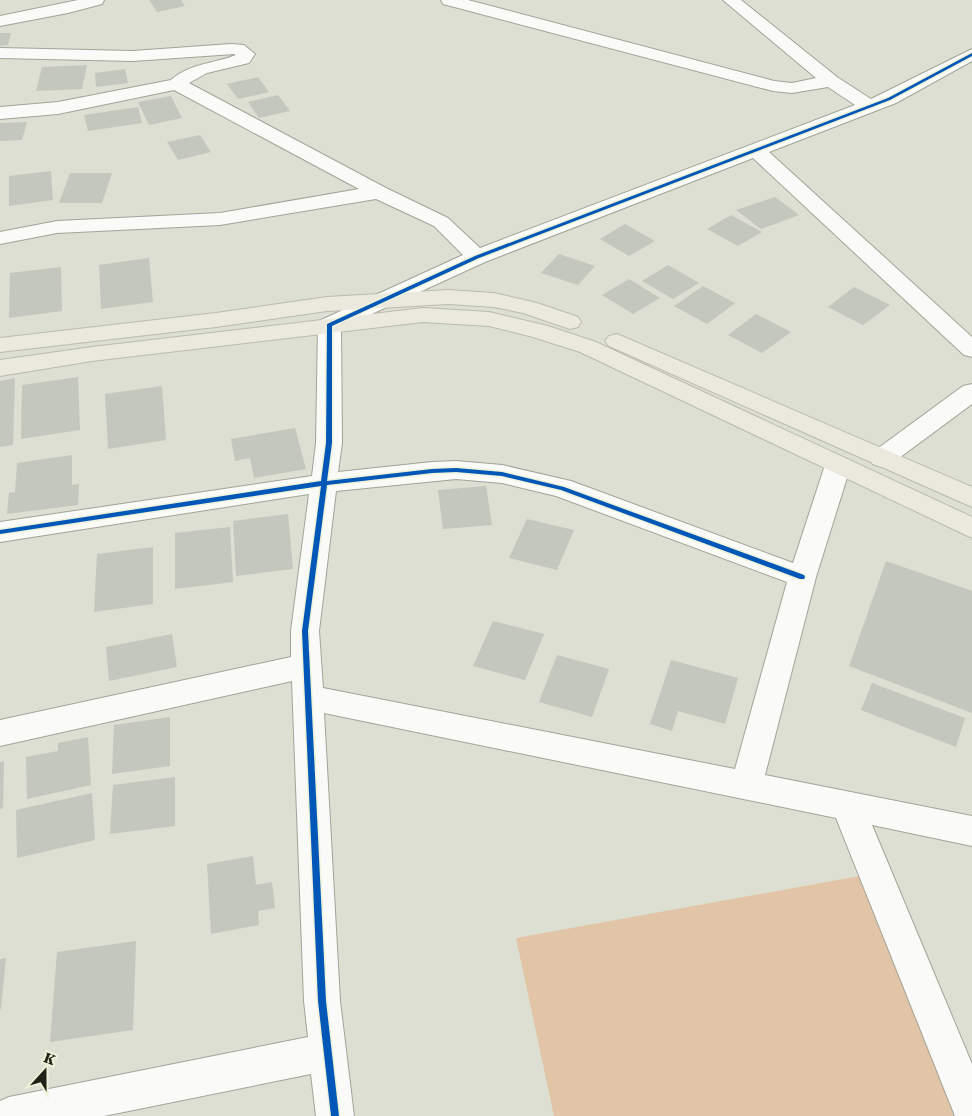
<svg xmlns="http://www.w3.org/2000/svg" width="972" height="1116" font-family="'Roboto Serif',serif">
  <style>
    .green { fill: #e2c5a6 }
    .building { fill: #c3c7bd }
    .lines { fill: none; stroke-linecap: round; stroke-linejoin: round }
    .minor-casing { stroke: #a1a498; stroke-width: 2 }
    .major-casing { stroke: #b9bbb3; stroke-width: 2 }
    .minor { fill: #fafaf8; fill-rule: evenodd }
    .major { fill: #ebe8de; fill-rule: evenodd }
    .cycleway-casing { stroke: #edf2d8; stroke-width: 3 }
    .cycleway { fill: #0057b8; fill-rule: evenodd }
  </style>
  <rect width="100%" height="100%" fill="#dcdfd1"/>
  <!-- green -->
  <polygon class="green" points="871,874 961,1116 554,1116 516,938"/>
  <!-- building -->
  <g class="building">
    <polygon points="149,0 181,0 185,6 157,12"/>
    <polygon points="0,33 11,33 8,45 0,46"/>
    <polygon points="87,65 82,89 36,91 42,67"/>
    <polygon points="125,69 128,83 96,87 95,73"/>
    <polygon points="258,77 269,92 238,99 227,84"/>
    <polygon points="278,95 290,111 259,118 248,102"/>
    <polygon points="171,96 182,118 149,125 138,102"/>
    <polygon points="138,107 142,123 88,131 84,115"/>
    <polygon points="27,122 22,140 0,141 0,123"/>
    <polygon points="200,135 211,152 178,160 167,142"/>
    <polygon points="51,171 53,200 9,206 9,176"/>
    <polygon points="70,173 112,173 102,203 59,203"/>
    <polygon points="775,197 799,215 761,229 736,210"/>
    <polygon points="731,215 762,232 738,246 707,229"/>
    <polygon points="625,224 655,241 629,256 600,239"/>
    <polygon points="559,254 595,266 578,285 541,273"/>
    <polygon points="149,258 153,302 101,309 99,265"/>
    <polygon points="668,265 699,283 673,299 642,281"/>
    <polygon points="61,267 62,311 9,318 10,273"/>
    <polygon points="629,279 660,298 633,314 602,295"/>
    <polygon points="703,286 735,303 707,324 674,306"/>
    <polygon points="854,287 890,305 863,325 828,307"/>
    <polygon points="756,314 791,332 762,353 728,335"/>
    <polygon points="78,377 80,430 21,439 22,385"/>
    <polygon points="15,378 13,445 0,447 0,381"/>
    <polygon points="162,386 166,440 108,449 105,394"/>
    <polygon points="295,428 306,469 254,478 250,458 235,461 231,439"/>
    <polygon points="72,455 72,485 79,484 78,505 7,514 9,493 15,492 17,463"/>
    <polygon points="486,486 492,525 443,529 438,490"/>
    <polygon points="288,514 293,569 236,576 233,521"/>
    <polygon points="527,519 574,530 557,570 509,558"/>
    <polygon points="230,527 233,582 175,589 175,533"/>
    <polygon points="153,547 153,604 94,612 97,554"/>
    <polygon points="886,561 972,591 972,713 849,666"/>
    <polygon points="493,621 544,634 525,680 473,666"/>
    <polygon points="172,634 177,667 109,681 106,647"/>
    <polygon points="557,655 609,669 592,717 539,702"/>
    <polygon points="671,660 738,678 725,724 678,711 672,731 650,724"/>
    <polygon points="872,683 965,718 956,747 861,710"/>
    <polygon points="170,717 170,766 112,774 114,725"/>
    <polygon points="88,737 91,785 27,799 26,757 58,751 58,743"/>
    <polygon points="4,761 3,808 0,809 0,762"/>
    <polygon points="175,777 175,826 110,834 113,785"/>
    <polygon points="92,793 95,840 17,858 16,810"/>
    <polygon points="253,856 256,885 272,882 275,908 258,911 259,925 211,934 207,864"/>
    <polygon points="136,941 133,1030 50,1042 57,952"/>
    <polygon points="6,958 1,1009 0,1009 0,959"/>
  </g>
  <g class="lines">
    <defs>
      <g id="minor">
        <polygon points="78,0 104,0 102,4 68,13 0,26 0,16"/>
        <path d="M441 0H468L774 81 792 83 816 78 723 0H741L837 77 871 99 972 49V61L896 103 769 152 972 337V357L964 355 753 158 485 262 341 328 342 443 338 472 432 462 456 461 502 465 571 481 793 563 825 465 829 459 838 456 847 459 851 465 816 577 765 775 972 816V846L872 825 972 1064V1116H955L836 818 324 713 340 1001 354 1116H316L311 1074 104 1116H0V1101L9 1097 308 1037 304 1001 292 681 0 746V720L291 657V631L309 494 0 542V522L312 476 316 443 318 325 321 320 463 255 434 226 376 199 220 225 57 233 0 244V232L57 221 220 213 359 189 174 90 58 114 0 119V107L58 102 171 80C190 63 213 64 236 55L234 54 133 61 0 58V48L133 51 231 44 244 45 255 54 249 63 207 73 189 83 386 188 448 218 480 248 855 105 828 87 792 93 773 91 443 4ZM456 479 502 483 556 496 787 582 735 769 323 688 319 631 336 491Z"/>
        <polygon points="972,384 972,404 891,464 882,467 873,464 869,458 873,452 963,386"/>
      </g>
      <g id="major">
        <polygon points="448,290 494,293 537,303 578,317 581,322 578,327 570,329 523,313 494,307 448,304 327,311 216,327 0,352 0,338 216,313 327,297"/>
        <polygon points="423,308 489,312 548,326 596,342 972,517 972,538 580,352 533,337 489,326 423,322 92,361 0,376 0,360 92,347"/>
        <polygon points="617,334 972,487 972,507 609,346 605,341 609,336"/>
      </g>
    </defs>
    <!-- minor casing -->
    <use href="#minor" class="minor-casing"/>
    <!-- major casing -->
    <use href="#major" class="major-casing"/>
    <!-- minor -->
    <use href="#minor" class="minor"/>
    <!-- major -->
    <use href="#major" class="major"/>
    <defs>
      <polygon id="cycleway" points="972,53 972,56 890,100 479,258 332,326 332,443 327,481 432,469 456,468 502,472 564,487 804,575 805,577 804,579 800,579 561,490 502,476 456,472 432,473 327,485 308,631 326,1001 339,1116 331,1116 318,1001 302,631 321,486 0,534 0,530 321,481 326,443 327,324 475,256 888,98"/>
    </defs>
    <!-- cycleway casing -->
    <use href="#cycleway" class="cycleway-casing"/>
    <!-- cycleway -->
    <use href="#cycleway" class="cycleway"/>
  </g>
  <!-- north arrow -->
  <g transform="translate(45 1071) rotate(21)" stroke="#edf2d8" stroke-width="4" paint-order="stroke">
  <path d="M0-4L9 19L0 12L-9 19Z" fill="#202218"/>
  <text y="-8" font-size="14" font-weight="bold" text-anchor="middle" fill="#202218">K</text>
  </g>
</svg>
